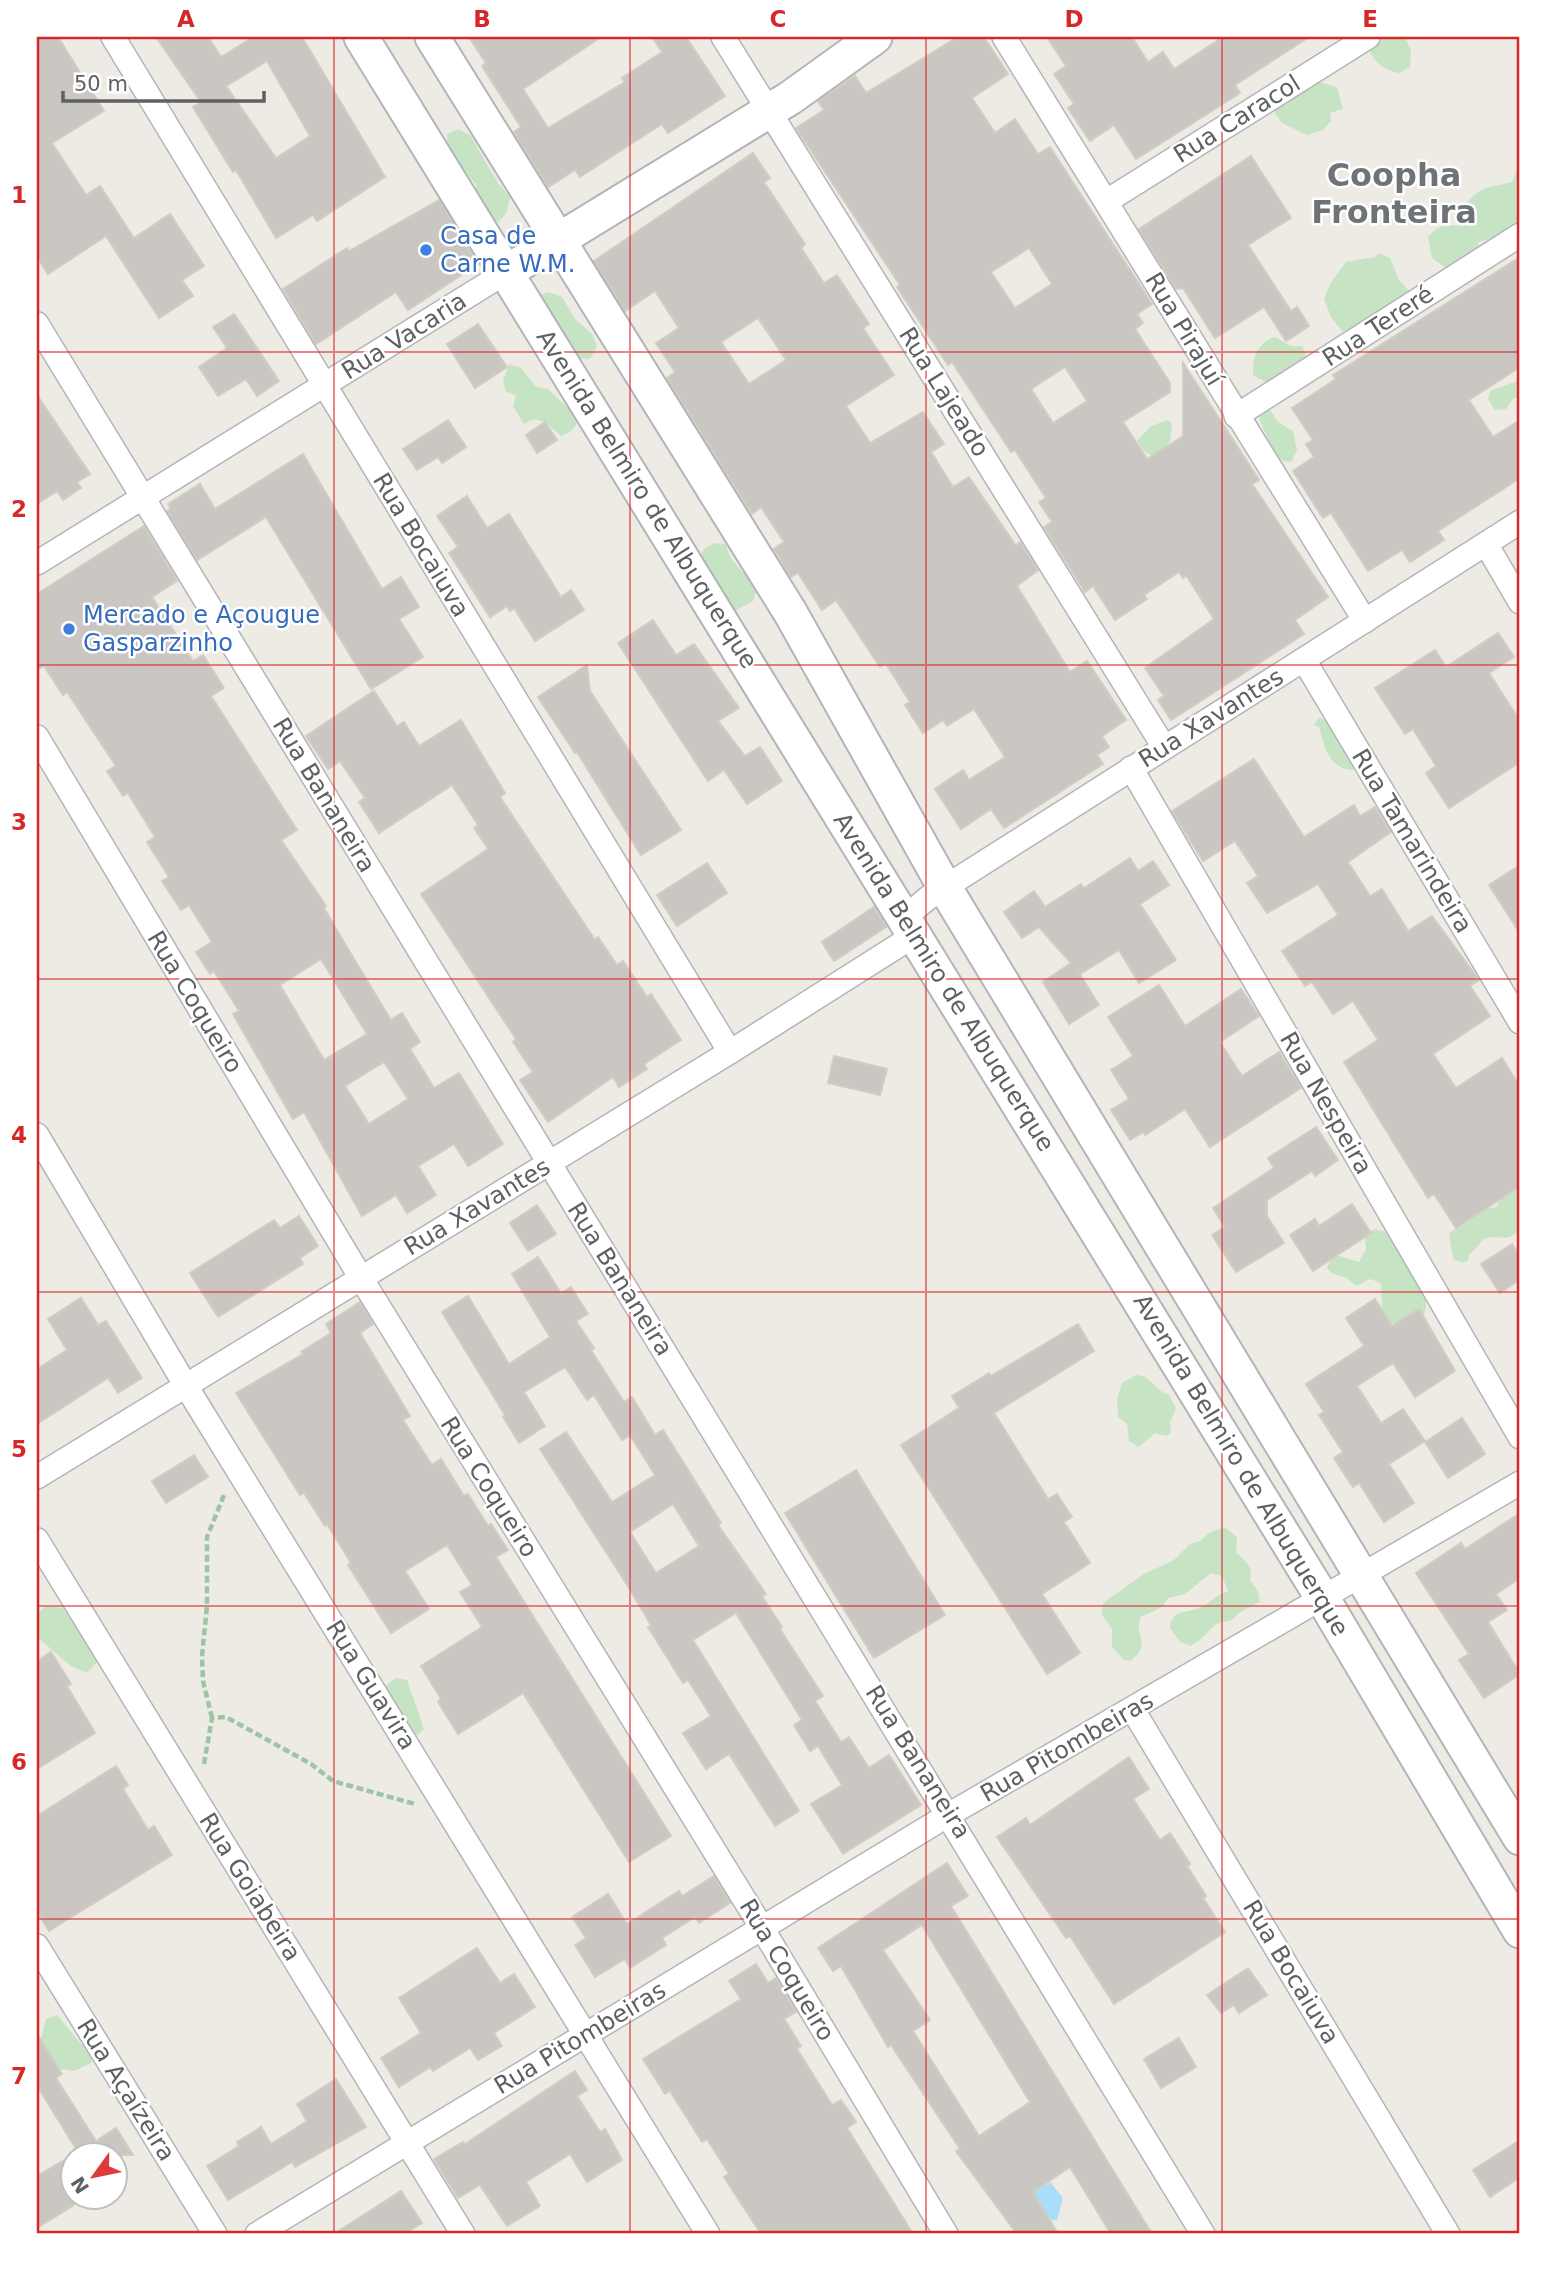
<svg xmlns="http://www.w3.org/2000/svg" width="1557" height="2271" font-family="'DejaVu Sans',sans-serif">
  <style>
    .green { fill: #c6e4c3 }
    .water { fill: #aaddf9 }
    .building { fill: #cac6c1; stroke: #d2ccc3; stroke-width: 2; fill-rule: evenodd }
    .lines { fill: none; stroke-linecap: round; stroke-linejoin: round }
    .minor-casing { stroke: #b2b5b9; stroke-width: 26 }
    .secondary-casing { stroke: #b1b5b9; stroke-width: 37 }
    .path { stroke: #9dc5a4; stroke-width: 4.5; stroke-dasharray: 7 3.5; stroke-linecap: butt }
    .minor { stroke: #fff; stroke-width: 23 }
    .secondary { stroke: #fff; stroke-width: 33 }
    .grid { fill: none; stroke: #d62828; stroke-width: 2; stroke-opacity: 0.55 }
    .shop-dot { fill: #3f7fe0; stroke: #fff; stroke-width: 2.5 }
    .labels { text-anchor: middle; stroke-width: 5; stroke-linejoin: round; paint-order: stroke }
    .street-label { font-size: 24px; fill: #5d6164; stroke: #fff }
    .shop-label { font-size: 24px; fill: #366cbe; stroke: #fff; text-anchor: start }
    .district-label { font-size: 32px; font-weight: bold; fill: #6e7376; stroke: #fff }
    .neatline { fill: none; stroke: #d62828; stroke-width: 2.5 }
    .grid-label { font-size: 23px; text-anchor: middle; font-weight: bold; fill: #d62828 }
  </style>
  <rect width="100%" height="100%" fill="#eeebe5"/>
  <!-- green -->
  <g class="green">
    <path d="M1369 37 1405 38 1411 49 1410 67 1399 73C1378 68 1371 59 1365 38Z"/>
    <polygon points="1318,82 1337,87 1343,109 1330,113 1331,121 1323,130 1307,135 1282,123 1270,106"/>
    <polygon points="458,129 470,135 498,183 510,197 507,212 499,222 491,219 475,196 476,185 448,148 447,134"/>
    <path d="M1520 162V231L1478 242 1481 254 1460 278 1432 258 1428 237C1437 226 1444 224 1458 226L1465 219 1464 207C1480 185 1489 188 1512 182Z"/>
    <polygon points="1379,253 1390,258 1399,280 1416,298 1413,316 1387,331 1342,331 1331,317 1324,299 1330,284 1346,262 1375,257"/>
    <polygon points="549,292 562,297 575,319 592,334 597,346 590,359 578,358 538,296"/>
    <path d="M1275 337 1291 346H1302C1314 366 1296 376 1283 392L1253 375C1252 358 1258 342 1275 337Z"/>
    <path d="M509 364 521 368 536 387 548 389 567 407 578 411C578 426 575 431 561 436L545 422 534 419 524 424 513 406 516 395 506 392 503 381Z"/>
    <polygon points="1520,380 1520,396 1513,399 1506,409 1495,410 1488,399 1490,391"/>
    <path d="M1270 410 1278 422 1293 431 1297 450 1291 462 1283 461C1276 455 1260 425 1259 416Z"/>
    <polygon points="1168,420 1172,424 1170,441 1158,460 1144,451 1137,441 1151,426"/>
    <path d="M714 543 726 544C730 566 748 572 757 590L753 601 733 612 699 559 704 549Z"/>
    <path d="M1319 718 1329 721 1356 765 1353 770C1328 769 1324 745 1319 727L1314 725Z"/>
    <path d="M1511 1189 1520 1191V1213L1517 1217 1520 1228C1509 1245 1499 1233 1484 1239L1469 1255 1468 1260 1463 1263 1453 1259 1449 1233 1470 1221 1475 1211 1497 1207 1500 1197Z"/>
    <path d="M1375 1229 1386 1232C1390 1243 1396 1244 1404 1252 1414 1264 1435 1304 1422 1316 1415 1322 1400 1325 1391 1323L1382 1312 1381 1283 1370 1279 1356 1286 1347 1278 1331 1273 1327 1268 1331 1258 1336 1255 1359 1262 1366 1249 1365 1234Z"/>
    <path d="M1136 1375C1152 1375 1154 1391 1168 1394L1176 1408 1170 1423 1171 1433 1166 1436 1155 1433 1139 1447 1129 1441 1127 1424 1118 1417 1117 1399 1122 1383Z"/>
    <path d="M1224 1527 1237 1537 1236 1553C1245 1560 1254 1568 1250 1580L1258 1591 1260 1602 1240 1612 1232 1620 1216 1624 1200 1640 1190 1646 1180 1642 1170 1628C1172 1608 1186 1614 1199 1608 1208 1605 1214 1596 1228 1591L1222 1576 1211 1573 1185 1594 1168 1598 1162 1607 1141 1617C1132 1635 1154 1644 1130 1661L1124 1660 1112 1647V1629L1102 1615 1103 1603 1144 1574 1174 1560 1190 1544 1200 1541 1209 1533Z"/>
    <polygon points="47,1606 63,1608 98,1661 87,1673 71,1666 37,1637 37,1613"/>
    <polygon points="396,1678 407,1680 424,1729 416,1736 410,1734 383,1698 385,1686"/>
    <polygon points="57,2015 81,2044 90,2047 93,2055 91,2063 74,2071 59,2069 40,2042 46,2019"/>
  </g>
  <!-- water -->
  <polygon class="water" points="1050,2182 1063,2198 1057,2220 1034,2221 1031,2194"/>
  <!-- building -->
  <g class="building">
    <polygon points="37,37 58,37 104,111 52,143 86,195 100,186 134,238 170,214 204,266 182,280 193,296 159,318 106,236 48,274 37,257"/>
    <path d="M156 37H208L221 57 253 37H302L385 177 317 221 313 215 276 238 236 170 233 172 193 107 201 102ZM267 61 310 136 276 158 226 86Z"/>
    <polygon points="469,37 601,37 523,89 548,128 625,82 622,78 662,52 652,37 686,37 725,96 668,133 662,124 580,177 575,170 548,187 514,132 521,127 482,66 486,63"/>
    <path d="M958 37H984L1008 74 972 98 995 133 1015 119 1038 154 1050 147 1152 304 1137 314 1143 323 1135 329 1170 383V392L1123 422 1147 459 1183 436V363L1259 480 1252 484 1328 597 1295 620 1304 634 1171 720 1158 700 1164 696 1145 668 1214 619 1186 575 1183 578 1179 572 1144 595 1147 599 1115 620 1093 586 1085 592 1044 527 1052 522 1039 502 1046 498 1015 450 1011 452 952 362 948 365 897 287 900 285 796 128 824 110 818 101 855 76 866 93ZM1029 248 1052 284 1015 308 991 272ZM1065 367 1087 401 1053 423 1031 389Z"/>
    <polygon points="1047,37 1132,37 1148,62 1163,52 1174,69 1223,37 1309,37 1235,85 1240,93 1136,159 1114,125 1090,141 1068,108 1074,104 1054,74 1066,66"/>
    <path d="M753 153 770 178 764 182 805 244 801 248 824 283 837 275 869 324 863 328 894 375 846 406 870 443 923 412 944 444 931 452 953 487 969 477 1016 546 1020 542 1038 570 1017 586 1070 672 1087 661 1126 720 1102 736 1109 747 1097 755 1103 764 1004 828 991 809 961 829 935 789 963 770 969 780 1005 757 974 709 947 726 943 720 923 733 905 705 910 702 886 664 880 667 836 600 822 610 798 573 791 577 774 549 784 542 761 507 752 514 667 378 675 372 656 343 679 328 655 291 625 311 594 261ZM758 318 786 360 749 384 721 342Z"/>
    <polygon points="1251,156 1291,218 1248,245 1291,311 1297,307 1309,326 1286,341 1264,307 1215,338 1183,288 1176,289 1139,229"/>
    <polygon points="439,200 478,264 408,310 396,292 316,344 283,289 347,248 349,251"/>
    <polygon points="1520,257 1520,367 1469,400 1493,437 1520,420 1520,478 1438,531 1444,540 1410,562 1402,550 1368,571 1331,513 1323,518 1293,471 1314,457 1306,444 1313,440 1292,408 1336,379 1333,375"/>
    <polygon points="234,314 279,381 257,396 246,379 218,396 199,367 227,348 213,327"/>
    <polygon points="478,324 507,367 475,388 447,344"/>
    <polygon points="37,395 90,474 77,482 81,488 63,500 57,491 37,504"/>
    <polygon points="448,420 466,447 442,463 438,457 417,470 403,449"/>
    <polygon points="545,422 557,440 537,453 526,435"/>
    <polygon points="303,454 382,589 401,577 419,607 399,619 423,657 371,689 266,517 197,560 167,511 171,508 168,504 200,484 215,509"/>
    <polygon points="467,496 487,528 509,514 561,597 571,590 584,610 535,641 514,608 510,611 507,606 490,617 449,553 458,547 437,516"/>
    <path d="M144 526 177 581 152 597 193 661 203 655 224 688 211 696 297 830 281 840 326 906 324 908 345 944 391 1020 402 1013 420 1042 410 1049 434 1088 459 1073 503 1144 468 1166 454 1144 418 1166 436 1195 407 1213 396 1195 362 1216 304 1112 293 1119 233 1014 239 1011 214 971 210 974 196 952 212 942 189 905 181 910 162 881 169 877 147 842 155 837 128 793 123 796 107 771 116 766 67 692 63 695 44 666 37 670V594ZM321 959 367 1034 324 1060 280 985ZM384 1062 408 1099 369 1124 345 1086Z"/>
    <polygon points="653,620 676,655 694,644 739,708 718,721 745,756 760,747 782,781 747,804 724,770 708,781 618,643"/>
    <polygon points="1498,633 1514,657 1489,673 1520,721 1520,762 1449,808 1426,773 1436,766 1413,729 1405,734 1375,688 1435,650 1446,667"/>
    <polygon points="587,665 590,691 681,830 641,855 577,752 575,753 538,697"/>
    <polygon points="374,691 397,726 404,722 419,746 461,720 505,793 500,797 595,940 598,937 617,965 623,961 647,997 651,994 681,1040 644,1064 647,1069 619,1087 613,1077 548,1122 520,1080 533,1072 513,1042 516,1039 421,894 488,849 474,828 478,825 452,785 379,833 359,802 365,798 340,761 328,769 306,736"/>
    <polygon points="1254,759 1304,837 1354,805 1360,816 1375,807 1391,832 1348,862 1370,896 1382,889 1408,931 1432,916 1479,980 1470,986 1490,1016 1433,1054 1456,1088 1502,1058 1520,1087 1520,1186 1456,1228 1434,1194 1428,1198 1344,1062 1378,1040 1353,1001 1333,1014 1312,982 1305,986 1282,951 1338,915 1318,884 1267,913 1247,883 1258,876 1235,841 1203,861 1172,811"/>
    <polygon points="1130,858 1138,871 1153,861 1169,885 1140,904 1176,960 1139,983 1119,950 1080,974 1077,970 1099,1005 1069,1024 1043,982 1071,963 1039,927 1022,938 1004,912 1034,891 1045,907 1081,884 1084,888"/>
    <polygon points="707,863 727,893 677,926 657,895"/>
    <polygon points="1520,865 1520,933 1489,885"/>
    <polygon points="874,907 886,927 834,961 822,942"/>
    <polygon points="1159,985 1185,1026 1241,989 1259,1016 1220,1042 1242,1076 1279,1052 1301,1088 1210,1147 1185,1109 1145,1135 1143,1132 1130,1140 1111,1110 1129,1099 1111,1070 1133,1056 1108,1017"/>
    <polygon points="834,1056 887,1069 880,1095 828,1083"/>
    <polygon points="1316,1127 1338,1160 1315,1176 1312,1171 1267,1200 1267,1216 1284,1243 1236,1272 1212,1235 1225,1227 1213,1208 1274,1168 1268,1158"/>
    <polygon points="1352,1204 1371,1233 1313,1271 1290,1235 1315,1219 1319,1226"/>
    <polygon points="537,1205 556,1234 528,1251 510,1223"/>
    <polygon points="299,1216 318,1246 300,1258 303,1264 218,1317 190,1273 274,1220 280,1228"/>
    <polygon points="1512,1244 1520,1256 1520,1279 1500,1293 1481,1264"/>
    <path d="M538 1257 561 1293 571 1287 588 1314 576 1321 594 1348 591 1350 624 1402 632 1397 655 1435 663 1430 721 1523 718 1525 766 1594 762 1596 782 1627 780 1629 823 1696 815 1701 841 1742 849 1737 869 1768 889 1755 921 1805 843 1854 811 1804 842 1785 818 1746 810 1751 794 1725 802 1720 736 1613 693 1640 799 1811 775 1826 729 1754 706 1769 683 1733 711 1716 688 1680 683 1683 648 1627 651 1625 629 1588 540 1449 566 1432 612 1502 655 1475 630 1435 622 1440 594 1395 587 1400 565 1367 524 1392 545 1426 519 1443 503 1417 505 1415 442 1312 468 1296 509 1364 550 1337 512 1274ZM673 1504 699 1546 656 1573 630 1532Z"/>
    <polygon points="81,1298 98,1325 106,1321 142,1378 118,1393 108,1378 37,1424 37,1369 67,1350 48,1319"/>
    <polygon points="1375,1299 1392,1326 1419,1309 1455,1371 1415,1397 1393,1363 1357,1386 1381,1423 1403,1409 1425,1441 1389,1464 1414,1503 1384,1522 1359,1483 1353,1487 1334,1458 1343,1452 1319,1415 1324,1412 1306,1384 1364,1346 1346,1318"/>
    <polygon points="360,1302 373,1324 360,1333 410,1416 403,1420 432,1465 441,1459 464,1496 468,1494 488,1526 491,1524 508,1550 496,1557 671,1836 629,1862 523,1693 458,1734 438,1702 441,1699 421,1666 482,1627 460,1592 472,1585 447,1545 405,1571 429,1609 391,1633 348,1565 351,1563 327,1524 325,1526 304,1493 300,1495 236,1393 303,1354 301,1352 331,1333 326,1324"/>
    <polygon points="1078,1324 1094,1351 994,1413 1048,1499 1057,1494 1072,1517 1064,1522 1090,1563 1042,1594 1080,1653 1047,1674 901,1445 959,1408 952,1396 989,1373 991,1376"/>
    <polygon points="1462,1418 1485,1454 1448,1478 1425,1442"/>
    <polygon points="194,1455 208,1477 166,1503 152,1481"/>
    <polygon points="856,1470 945,1615 874,1658 785,1513"/>
    <polygon points="1520,1513 1520,1578 1496,1594 1507,1610 1488,1622 1520,1674 1484,1698 1459,1660 1469,1654 1416,1573 1461,1543 1465,1549"/>
    <polygon points="51,1652 71,1684 67,1686 95,1733 37,1769 37,1661"/>
    <polygon points="1129,1757 1149,1789 1133,1799 1160,1840 1170,1833 1190,1864 1187,1866 1206,1896 1203,1898 1225,1932 1114,2004 1070,1936 1066,1938 997,1837 1026,1818 1030,1825"/>
    <polygon points="116,1766 128,1785 123,1789 148,1830 154,1826 172,1855 49,1931 37,1912 37,1816"/>
    <path d="M947 1863 968 1896 951 1906 1152 2234H1111L1070 2167 1033 2192 1058 2234H1017L956 2151 960 2149 891 2045 888 2047 841 1966 833 1971 818 1948ZM922 1925 1030 2102 979 2136 913 2031 930 2020 883 1950Z"/>
    <polygon points="714,1876 730,1903 699,1923 695,1917 662,1938 666,1945 630,1968 625,1959 595,1977 575,1945 586,1938 572,1917 608,1894 627,1924 679,1891 682,1896"/>
    <polygon points="477,1948 500,1983 514,1974 535,2007 494,2033 502,2046 478,2060 470,2048 433,2071 430,2067 399,2087 381,2058 421,2033 399,1998"/>
    <polygon points="756,1964 768,1983 776,1978 796,2012 784,2019 801,2046 797,2049 832,2105 841,2100 856,2122 847,2128 913,2234 761,2234 724,2177 729,2174 707,2139 702,2142 670,2091 665,2094 643,2059 741,1999 729,1981"/>
    <polygon points="1248,1968 1267,1995 1239,2013 1234,2005 1221,2013 1207,1995"/>
    <polygon points="37,2034 62,2074 56,2078 96,2141 116,2128 133,2155 74,2155 74,2205 37,2228 37,2176 78,2152 39,2089 37,2090"/>
    <polygon points="1179,2038 1196,2067 1161,2088 1144,2059"/>
    <polygon points="575,2071 587,2090 577,2096 600,2132 605,2129 622,2160 587,2182 570,2154 526,2182 540,2206 507,2226 480,2185 458,2198 434,2159 463,2142 465,2144"/>
    <polygon points="336,2079 366,2127 295,2167 292,2162 228,2200 207,2166 239,2146 237,2142 261,2127 271,2144 307,2121 297,2104"/>
    <polygon points="1520,2140 1520,2177 1490,2197 1473,2170"/>
    <polygon points="401,2191 422,2223 404,2234 334,2234"/>
  </g>
  <g class="lines">
    <defs>
      <g id="minor">
        <polyline points="113,37 730,1052"/>
        <polyline points="723,37 1164,747"/>
        <polyline points="1004,37 1365,621"/>
        <polyline points="1107,201 1368,37"/>
        <path d="M37 324C425 961 818 1595 1203 2234"/>
        <polyline points="1236,416 1520,235"/>
        <polyline points="1486,544 1520,602"/>
        <polyline points="37,563 508,271"/>
        <polyline points="1304,660 1520,1022"/>
        <polyline points="37,737 361,1278 762,1928 946,2234"/>
        <polyline points="1131,768 1520,1437"/>
        <polyline points="904,918 928,898 1520,522"/>
        <polyline points="37,1135 186,1386 708,2234"/>
        <polyline points="37,1477 730,1052 915,935"/>
        <polyline points="37,1540 463,2234"/>
        <polyline points="1133,1710 1448,2234"/>
        <polyline points="37,1946 215,2234"/>
        <polyline points="257,2234 950,1814 1520,1483"/>
      </g>
      <g id="secondary">
        <polyline points="361,37 1323,1599 1520,1931"/>
        <polyline points="432,37 790,612 945,888 1520,1838"/>
        <polyline points="508,271 790,98 875,37"/>
      </g>
    </defs>
    <!-- minor casing -->
    <use href="#minor" class="minor-casing"/>
    <!-- secondary casing -->
    <use href="#secondary" class="secondary-casing"/>
    <!-- path -->
    <g class="path">
      <polyline points="212,1718 203,1681 202,1656 207,1606 207,1537 224,1495"/>
      <polyline points="204,1764 212,1718 226,1717 311,1764 333,1781 415,1804"/>
    </g>
    <!-- minor -->
    <use href="#minor" class="minor"/>
    <!-- secondary -->
    <use href="#secondary" class="secondary"/>
  </g>
  <!-- grid -->
  <path class="grid" d="M334 37V2234M630 37V2234M926 37V2234M1222 37V2234M37 352H1520M37 665H1520M37 979H1520M37 1292H1520M37 1606H1520M37 1919H1520"/>
  <!-- markers -->
  <g class="shop-dot">
    <circle cx="426" cy="250" r="7"/>
    <circle cx="69" cy="629" r="7"/>
  </g>
  <g class="labels">
    <!-- street labels -->
    <g class="street-label">
      <text transform="translate(1237 119) rotate(-32)" y="8">Rua Caracol</text>
      <text transform="translate(1378 326) rotate(-33)" y="8">Rua Tereré</text>
      <text transform="translate(1184 329) rotate(59)" y="8">Rua Pirajuí</text>
      <text transform="translate(404 336) rotate(-32)" y="8">Rua Vacaria</text>
      <text transform="translate(944 392) rotate(58)" y="8">Rua Lajeado</text>
      <text transform="translate(647 499) rotate(58)" y="8">Avenida Belmiro de Albuquerque</text>
      <text transform="translate(421 545) rotate(59)" y="8">Rua Bocaiuva</text>
      <text transform="translate(1211 718) rotate(-32)" y="8">Rua Xavantes</text>
      <text transform="translate(324 795) rotate(59)" y="8">Rua Bananeira</text>
      <text transform="translate(1412 841) rotate(59)" y="8">Rua Tamarindeira</text>
      <text transform="translate(944 982) rotate(58)" y="8">Avenida Belmiro de Albuquerque</text>
      <text transform="translate(195 1002) rotate(59)" y="8">Rua Coqueiro</text>
      <text transform="translate(1326 1103) rotate(60)" y="8">Rua Nespeira</text>
      <text transform="translate(477 1207) rotate(-31)" y="8">Rua Xavantes</text>
      <text transform="translate(620 1279) rotate(58)" y="8">Rua Bananeira</text>
      <text transform="translate(1241 1465) rotate(59)" y="8">Avenida Belmiro de Albuquerque</text>
      <text transform="translate(489 1487) rotate(58)" y="8">Rua Coqueiro</text>
      <text transform="translate(371 1685) rotate(58)" y="8">Rua Guavira</text>
      <text transform="translate(1067 1747) rotate(-30)" y="8">Rua Pitombeiras</text>
      <text transform="translate(918 1762) rotate(58)" y="8">Rua Bananeira</text>
      <text transform="translate(250 1887) rotate(58)" y="8">Rua Goiabeira</text>
      <text transform="translate(787 1970) rotate(59)" y="8">Rua Coqueiro</text>
      <text transform="translate(1291 1972) rotate(59)" y="8">Rua Bocaiuva</text>
      <text transform="translate(580 2038) rotate(-31)" y="8">Rua Pitombeiras</text>
      <text transform="translate(126 2090) rotate(58)" y="8">Rua Açaízeira</text>
    </g>
    <!-- shop labels -->
    <g class="shop-label">
      <text x="440" y="244">Casa de<tspan x="440" dy="28">Carne W.M.</tspan></text>
      <text x="83" y="623">Mercado e Açougue<tspan x="83" dy="28">Gasparzinho</tspan></text>
    </g>
    <!-- district labels -->
    <g class="district-label">
      <text x="1394" y="186">Coopha<tspan x="1394" dy="37">Fronteira</tspan></text>
    </g>
  </g>
  <!-- border -->
  <rect width="1557" height="2271" fill="none" stroke="#ffffff" stroke-width="77"/>
  <!-- north arrow -->
  <g transform="translate(94 2176) rotate(237)"><circle r="33" fill="#ffffff" stroke="#bec0c1" stroke-width="2"/>
  <path d="M0-5L12 26L0 18L-12 26Z" fill="#de3b3c"/>
  <text y="-10" font-size="19" font-weight="bold" text-anchor="middle" fill="#5d6164">N</text>
  </g>
  <!-- scale -->
  <path d="M63 91v10h201v-10" fill="none" stroke="#5d6164" stroke-width="3.5"/>
  <text x="74" y="91" font-size="21" fill="#5d6164" stroke="#ffffff" stroke-width="5" paint-order="stroke">50 m</text>
  <rect x="38" y="38" width="1480" height="2194" class="neatline"/>
  <g class="grid-label">
    <text x="186" y="27">A</text>
    <text x="482" y="27">B</text>
    <text x="778" y="27">C</text>
    <text x="1074" y="27">D</text>
    <text x="1370" y="27">E</text>
    <text x="19" y="203">1</text>
    <text x="19" y="517">2</text>
    <text x="19" y="830">3</text>
    <text x="19" y="1143">4</text>
    <text x="19" y="1457">5</text>
    <text x="19" y="1770">6</text>
    <text x="19" y="2084">7</text>
  </g>
</svg>
